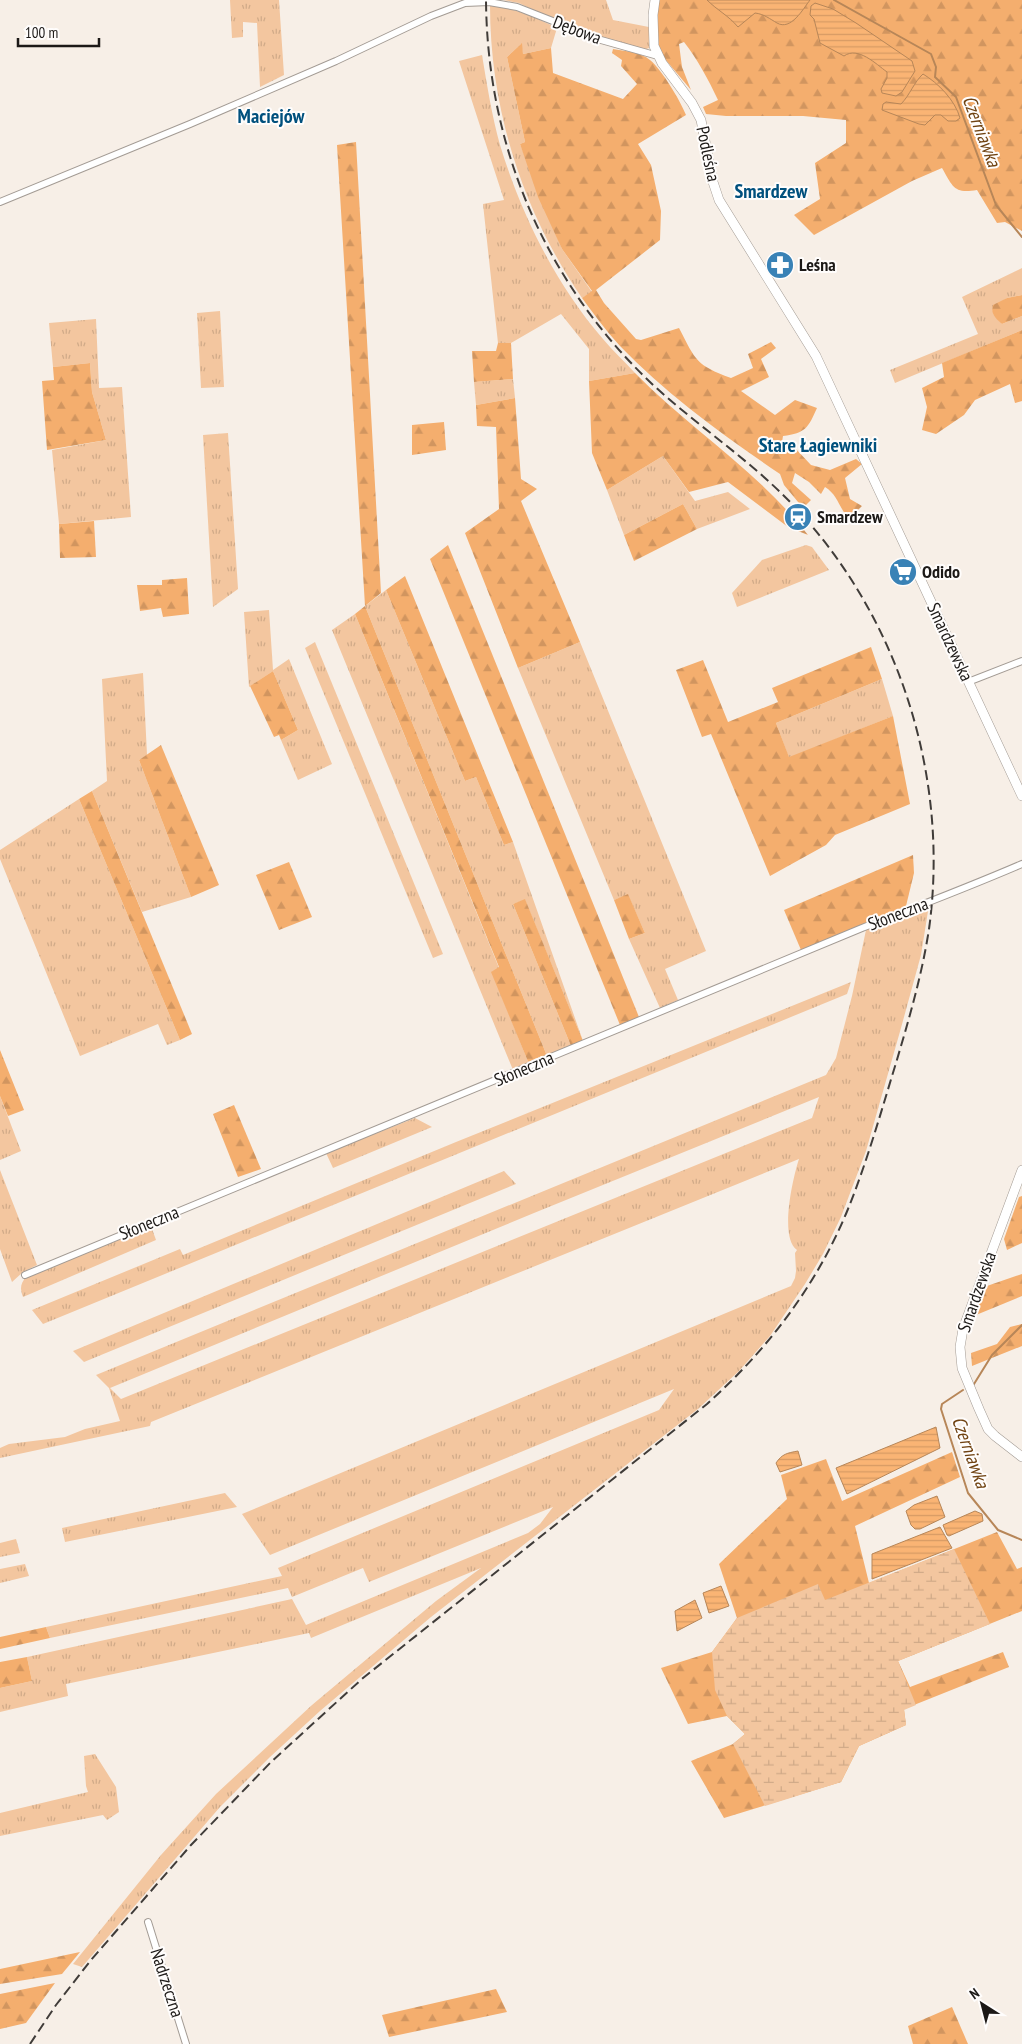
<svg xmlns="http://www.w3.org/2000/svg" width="1022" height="2044" font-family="'PT Sans Narrow',sans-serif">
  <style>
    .grass { fill: url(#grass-tufts); fill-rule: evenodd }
    .forest { fill: url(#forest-firs) }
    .wetland { fill: url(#wetland-marsh) }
    .water { fill: url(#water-rules); stroke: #b78658 }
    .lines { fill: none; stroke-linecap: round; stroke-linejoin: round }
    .stream { stroke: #b78658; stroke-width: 2 }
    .street-casing { stroke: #a39b94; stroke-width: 8 }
    .secondary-casing { stroke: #a39b94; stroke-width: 10 }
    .street { stroke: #fff; stroke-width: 6 }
    .secondary { stroke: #fff; stroke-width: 9 }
    .rail { stroke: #403c39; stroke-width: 2; stroke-dasharray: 10 5; stroke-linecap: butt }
    .labels { text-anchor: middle; stroke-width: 4; stroke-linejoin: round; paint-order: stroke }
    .street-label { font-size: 18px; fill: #1c1917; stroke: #fffdfc }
    .poi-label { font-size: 18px; font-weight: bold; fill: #1c1917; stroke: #fffdfc; text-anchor: start }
    .water-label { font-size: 19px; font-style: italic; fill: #704312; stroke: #fffdfc }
    .quarter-label { font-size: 20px; font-weight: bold; fill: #00507d; stroke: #fffdfc }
  </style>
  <defs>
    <pattern id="grass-tufts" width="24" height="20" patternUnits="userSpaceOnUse" patternTransform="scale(1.25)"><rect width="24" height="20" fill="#f3c69f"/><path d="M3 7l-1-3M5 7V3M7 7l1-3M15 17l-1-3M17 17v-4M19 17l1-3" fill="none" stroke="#d0aa88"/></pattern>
    <pattern id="forest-firs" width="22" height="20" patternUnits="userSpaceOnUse" patternTransform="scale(1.25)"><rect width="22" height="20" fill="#f4ae6e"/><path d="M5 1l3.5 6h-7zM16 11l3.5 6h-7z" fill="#d1955f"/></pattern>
    <pattern id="wetland-marsh" width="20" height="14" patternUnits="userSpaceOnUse" patternTransform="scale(1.25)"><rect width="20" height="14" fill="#f3c69f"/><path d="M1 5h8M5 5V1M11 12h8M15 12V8" fill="none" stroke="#d0aa88"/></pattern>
    <pattern id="water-rules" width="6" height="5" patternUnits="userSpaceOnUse" patternTransform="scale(1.25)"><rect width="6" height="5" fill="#fab474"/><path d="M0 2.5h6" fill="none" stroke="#d69a64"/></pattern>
  </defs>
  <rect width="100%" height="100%" fill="#f7efe7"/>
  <!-- grass -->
  <g class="grass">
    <polygon points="230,0 279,0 284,75 260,87 257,23 243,22 243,37 232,38"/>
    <polygon points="503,0 606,0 613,20 654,28 654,46 639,52 563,25 519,3"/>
    <path d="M490 5C514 8 535 17 557 28L551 48 523 54 521 44 507 57 525 142 520 144 562 249 592 292 582 298C523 212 490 110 490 5Z"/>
    <path d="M482 55C487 85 492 116 500 145 521 214 556 285 603 339 613 351 624 361 635 373L589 381V349L561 314 511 343H498L483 204 504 200 459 61Z"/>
    <polygon points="1022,268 1022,295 1007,298 992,308 994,315 1002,324 1022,316 1022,330 895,383 890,370 978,334 962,297"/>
    <polygon points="220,311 224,387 201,388 197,313"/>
    <polygon points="96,319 99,388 122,387 131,517 59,524 52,450 106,440 92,392 90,363 53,367 49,323"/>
    <polygon points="513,379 515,398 476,405 474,382"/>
    <polygon points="228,433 238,589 213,607 203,435"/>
    <polygon points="663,456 695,501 728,492 750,509 697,529 683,504 624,535 607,490"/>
    <polygon points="806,545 812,547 829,570 737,607 732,593 762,560"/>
    <polygon points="386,590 465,781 476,777 504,845 513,842 583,1041 525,900 513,904 571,1046 547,1056 365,606"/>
    <polygon points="269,610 273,670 289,659 332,764 298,780 281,740 298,730 273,671 249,687 244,612"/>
    <polygon points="355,614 499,968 492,972 529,1064 513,1070 332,630"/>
    <polygon points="315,642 443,954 433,958 305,648"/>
    <polygon points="580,642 706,951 665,969 678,1000 660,1008 629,939 645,933 628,895 614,900 518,668"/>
    <polygon points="143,673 147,755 139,760 191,897 142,912 92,791 107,781 102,679"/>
    <polygon points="882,679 893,716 789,758 776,723"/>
    <polygon points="79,799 180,1040 167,1045 158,1024 80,1056 0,859 0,850"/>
    <path d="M929 905 921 955 901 1028 866 1151 841 1217 823 1254 805 1284 770 1336 739 1371 698 1409 431 1617 320 1711 270 1757 220 1807 82 1967 73 1964 161 1855 216 1794 312 1705 436 1601 481 1568 311 1638 309 1633 66 1684 68 1696 0 1712V1688L32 1681 27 1657 292 1599 306 1625 528 1533 540 1524 553 1507 369 1582 363 1568 292 1597 288 1588 50 1638 46 1627 282 1576 278 1568 659 1410 674 1389 270 1555 242 1514 791 1286 795 1278 796 1271 795 1253 797 1250C779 1238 793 1177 799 1159L151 1422 150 1426 0 1458V1448L9 1444 65 1437 85 1429 120 1421 109 1388 96 1375 826 1075 836 1058 852 996 866 930ZM819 1097 812 1118 121 1399 110 1388 534 1213Z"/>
    <polygon points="851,982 847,994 43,1324 32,1310 180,1249 183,1255 456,1142"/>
    <polygon points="0,1096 21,1151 0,1160"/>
    <polygon points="415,1118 432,1127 333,1168 326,1153"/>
    <polygon points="0,1170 37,1265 23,1272 12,1282 0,1249"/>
    <polygon points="504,1171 516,1184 84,1362 73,1351"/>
    <path d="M151 1226 156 1240 23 1297C20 1289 20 1284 26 1277Z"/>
    <polygon points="225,1493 237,1507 65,1542 62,1528"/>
    <polygon points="16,1539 20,1553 0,1557 0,1543"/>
    <polygon points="25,1564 29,1576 0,1583 0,1569"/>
    <polygon points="95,1754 116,1787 119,1812 107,1820 103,1815 0,1836 0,1813 88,1792 86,1786 84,1756"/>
  </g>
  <!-- forest -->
  <g class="forest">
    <path d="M655 0H1022V231L1005 222 997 223 977 190C954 194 953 187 942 168L912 181 814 235 794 215 820 199 815 163 846 143V120L803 116H726L706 114 703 107 718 100C708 79 698 60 684 42L679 44 682 67 691 90 654 46Z"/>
    <path d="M522 43 523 54 551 48 553 73 623 99 637 84 621 66 622 60 612 53 613 49C624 51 641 52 650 60 662 70 680 100 686 115L638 144 651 165 661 211 660 240 596 290 604 303 636 339 641 340 679 328C696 361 696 365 731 378L753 368 748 354 771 342 776 348 761 359 769 377 741 391 775 415 795 400 817 408C808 428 806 433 783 436L782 442 795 448 811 465 830 470 856 459 862 464 845 478 850 499 862 506 849 519C839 508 838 495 825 487L821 494 809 482 795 473 792 483 811 500 803 508 784 485 780 474C724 436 667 395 620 346 606 331 594 314 582 298L592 291 562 249 538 197 520 144 525 142 507 57Z"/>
    <polygon points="356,142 381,593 365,606 547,1056 529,1064 491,972 499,967 355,614 365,606 337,145"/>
    <path d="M1022 295V316L1002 324C996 319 990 313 993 305L1007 298Z"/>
    <polygon points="1022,330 1022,401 1015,403 1010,384 975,400 964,415 936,434 922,430 927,407 922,388 944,377 942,363"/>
    <polygon points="498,343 511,343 513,379 474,382 472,351 496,351"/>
    <polygon points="90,363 92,392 106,440 47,450 42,381 54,380 53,367"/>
    <path d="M635 373C690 429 759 472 808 535L788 527 728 482 689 492 663 456 607 490 592 453 589 381Z"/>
    <polygon points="515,398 521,479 537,489 521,501 580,642 518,668 465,533 499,509 496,427 477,426 476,405"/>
    <polygon points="444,422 446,450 412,455 412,425"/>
    <polygon points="683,504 697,529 634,561 624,535"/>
    <polygon points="94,521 96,557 60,558 59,524"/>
    <polygon points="448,545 639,1017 620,1025 430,559"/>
    <polygon points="405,576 513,842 504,845 476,777 465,781 386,590"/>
    <polygon points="187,578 189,614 163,617 161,608 140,611 137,585 162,585 162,580"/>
    <polygon points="871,647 882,679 776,723 789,757 893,716 910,804 835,835 826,845 770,876 711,734 702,737 676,670 703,660 728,722 778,702 772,688"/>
    <polygon points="273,671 298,730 281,740 279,735 274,737 250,686"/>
    <polygon points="161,745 219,885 191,897 139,760"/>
    <polygon points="92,791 192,1034 180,1040 79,799"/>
    <polygon points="913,855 914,873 906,906 801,950 784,910"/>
    <polygon points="289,862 312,917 279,930 256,875"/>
    <polygon points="628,894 645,933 629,939 614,900"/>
    <polygon points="525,899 583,1041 571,1046 513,904"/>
    <polygon points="0,1050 24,1110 8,1116 0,1096"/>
    <polygon points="234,1105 261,1169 238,1177 213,1114"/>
    <polygon points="1022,1196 1022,1243 1007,1250 1004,1239 1019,1197"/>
    <polygon points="1022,1274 1022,1296 976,1315 984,1287"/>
    <polygon points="1022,1324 1022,1346 972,1366 971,1353 997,1344 1010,1327"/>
    <polygon points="952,1452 960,1477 855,1526 869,1583 997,1532 1017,1569 1022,1567 1022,1611 898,1661 910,1687 1003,1652 1009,1667 904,1709 906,1725 859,1746 841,1782 724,1818 691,1761 733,1744 745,1734 727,1716 688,1724 661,1668 712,1652 737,1618 719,1564 787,1499 781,1475 826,1459 842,1501"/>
    <polygon points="46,1627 50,1638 0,1649 0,1637"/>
    <polygon points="27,1657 32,1681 0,1688 0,1662"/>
    <polygon points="80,1952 62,1974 0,1984 0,1969"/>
    <polygon points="55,1983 26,2023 0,2029 0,1994"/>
    <polygon points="496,1989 507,2012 389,2037 382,2015"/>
    <polygon points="952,2007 968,2044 913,2044 908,2026"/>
  </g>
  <!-- wetland -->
  <polygon class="wetland" points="954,1549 990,1624 898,1661 916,1705 904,1710 906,1725 859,1746 841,1782 765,1806 733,1744 745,1734 727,1716 715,1690 712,1652 737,1618 818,1584 825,1600"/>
  <!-- water -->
  <g class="water">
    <path d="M707 0H810C803 9 791 31 777 23 770 19 764 14 755 13L738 27C729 16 717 10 707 0Z"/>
    <path d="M815 3 833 9 856 23 912 61 915 71 902 92 896 96 882 93 881 89 887 78V72C876 64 858 46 844 56L820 43 814 19 810 15 811 6Z"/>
    <path d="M923 74C938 83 955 100 960 118L956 121H948L941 115H935L925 125 919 124 882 110 883 104 886 102 901 104C910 95 914 82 923 74Z"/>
    <polygon points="936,1427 940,1448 847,1494 836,1468"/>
    <path d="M798 1451 802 1465 780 1472 776 1463C782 1454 787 1453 798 1451Z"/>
    <polygon points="937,1496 945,1517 920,1529 915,1529 911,1525 906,1511 914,1505"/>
    <polygon points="975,1511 982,1514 983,1521 949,1536 947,1535 943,1525"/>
    <polygon points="940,1527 952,1548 872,1579 872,1554"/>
    <polygon points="721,1586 729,1606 709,1613 703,1593"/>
    <polygon points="695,1600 702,1618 677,1631 675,1611"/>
  </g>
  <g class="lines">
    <!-- stream -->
    <g class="stream">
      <polyline points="834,0 931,54 936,67 935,77 956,97 996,205 1022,237"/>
      <polyline points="974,1384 992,1355 1022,1325"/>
      <polyline points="963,1390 942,1404 941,1409 968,1493 998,1530 1022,1540"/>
    </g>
    <defs>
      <g id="street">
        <polyline points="0,202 190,124 336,61 431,16 465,3 489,2 517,7 601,40 658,56"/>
        <polyline points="968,682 1022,661"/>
        <path d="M25 1275 862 928C916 907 969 887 1022 864"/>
        <polyline points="148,1922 186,2044"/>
      </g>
      <g id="secondary">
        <polyline points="655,0 653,15 654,46 662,63 692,103 701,120 713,182 719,200 816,356 1022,796"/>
        <polyline points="1022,1170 963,1329 960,1347 962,1368 979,1409 988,1429 995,1436 1022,1457"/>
      </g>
    </defs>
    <!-- street casing -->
    <use href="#street" class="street-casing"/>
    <!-- secondary casing -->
    <use href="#secondary" class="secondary-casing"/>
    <!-- street -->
    <use href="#street" class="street"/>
    <!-- secondary -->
    <use href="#secondary" class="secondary"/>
    <!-- rail -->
    <path class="rail" d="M30 2044 56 2005 91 1960 191 1845 271 1762 363 1678 707 1404C768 1349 817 1285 848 1209 867 1162 881 1112 896 1063 909 1019 922 975 929 929 950 777 899 616 792 504 749 459 696 425 651 383 545 282 487 146 486 0"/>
  </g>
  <!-- icons -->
  <defs>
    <symbol id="pharmacy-disc" viewBox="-11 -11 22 22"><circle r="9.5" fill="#3982b6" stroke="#fffdfc"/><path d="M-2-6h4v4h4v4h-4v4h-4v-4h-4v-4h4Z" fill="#fff"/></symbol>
    <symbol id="station-disc" viewBox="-11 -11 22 22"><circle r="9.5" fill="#3982b6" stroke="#fffdfc"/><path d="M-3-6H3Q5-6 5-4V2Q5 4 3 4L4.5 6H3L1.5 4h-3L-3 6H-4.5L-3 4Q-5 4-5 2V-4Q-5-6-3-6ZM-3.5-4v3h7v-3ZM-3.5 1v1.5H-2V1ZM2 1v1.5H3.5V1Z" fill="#fff"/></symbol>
    <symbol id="supermarket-disc" viewBox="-11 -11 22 22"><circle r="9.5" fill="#3982b6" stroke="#fffdfc"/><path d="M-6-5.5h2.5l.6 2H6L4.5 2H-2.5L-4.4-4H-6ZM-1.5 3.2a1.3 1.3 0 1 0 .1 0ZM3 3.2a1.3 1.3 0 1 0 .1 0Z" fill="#fff"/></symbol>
  </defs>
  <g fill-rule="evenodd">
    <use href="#pharmacy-disc" x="764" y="249" width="32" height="32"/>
    <use href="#station-disc" x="782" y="501" width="32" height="32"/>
    <use href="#supermarket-disc" x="887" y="556" width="32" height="32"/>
  </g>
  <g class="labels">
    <!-- street labels -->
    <g class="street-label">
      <text transform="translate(577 30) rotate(21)" y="6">Dębowa</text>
      <text transform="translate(708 154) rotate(78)" y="6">Podleśna</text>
      <text transform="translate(950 642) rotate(65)" y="6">Smardzewska</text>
      <text transform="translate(898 914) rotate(-21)" y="6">Słoneczna</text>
      <text transform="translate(524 1069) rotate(-23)" y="6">Słoneczna</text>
      <text transform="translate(149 1223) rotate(-22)" y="6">Słoneczna</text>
      <text transform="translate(977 1292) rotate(-71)" y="6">Smardzewska</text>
      <text transform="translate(167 1983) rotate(72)" y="6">Nadrzeczna</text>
    </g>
    <!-- poi labels -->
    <g class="poi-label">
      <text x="799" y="271">Leśna</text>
      <text x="817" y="523">Smardzew</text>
      <text x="922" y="578">Odido</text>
    </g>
    <!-- water labels -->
    <g class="water-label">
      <text transform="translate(982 131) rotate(69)" y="7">Czerniawka</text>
      <text transform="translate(971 1452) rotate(70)" y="7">Czerniawka</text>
    </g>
    <!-- quarter labels -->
    <g class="quarter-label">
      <text x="271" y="123">Maciejów</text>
      <text x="771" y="198">Smardzew</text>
      <text x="818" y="452">Stare Łagiewniki</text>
    </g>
  </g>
  <!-- north arrow -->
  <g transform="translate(982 2004) rotate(324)" stroke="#fffdfc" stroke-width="4" paint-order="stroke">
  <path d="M0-4L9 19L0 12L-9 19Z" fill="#1c1917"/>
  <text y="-8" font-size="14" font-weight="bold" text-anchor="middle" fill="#1c1917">N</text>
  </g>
  <!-- scale -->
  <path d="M18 38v8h81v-8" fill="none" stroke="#1c1917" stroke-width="2.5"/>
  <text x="25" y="38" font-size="15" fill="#1c1917" stroke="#fffdfc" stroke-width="4" paint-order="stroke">100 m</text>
</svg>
